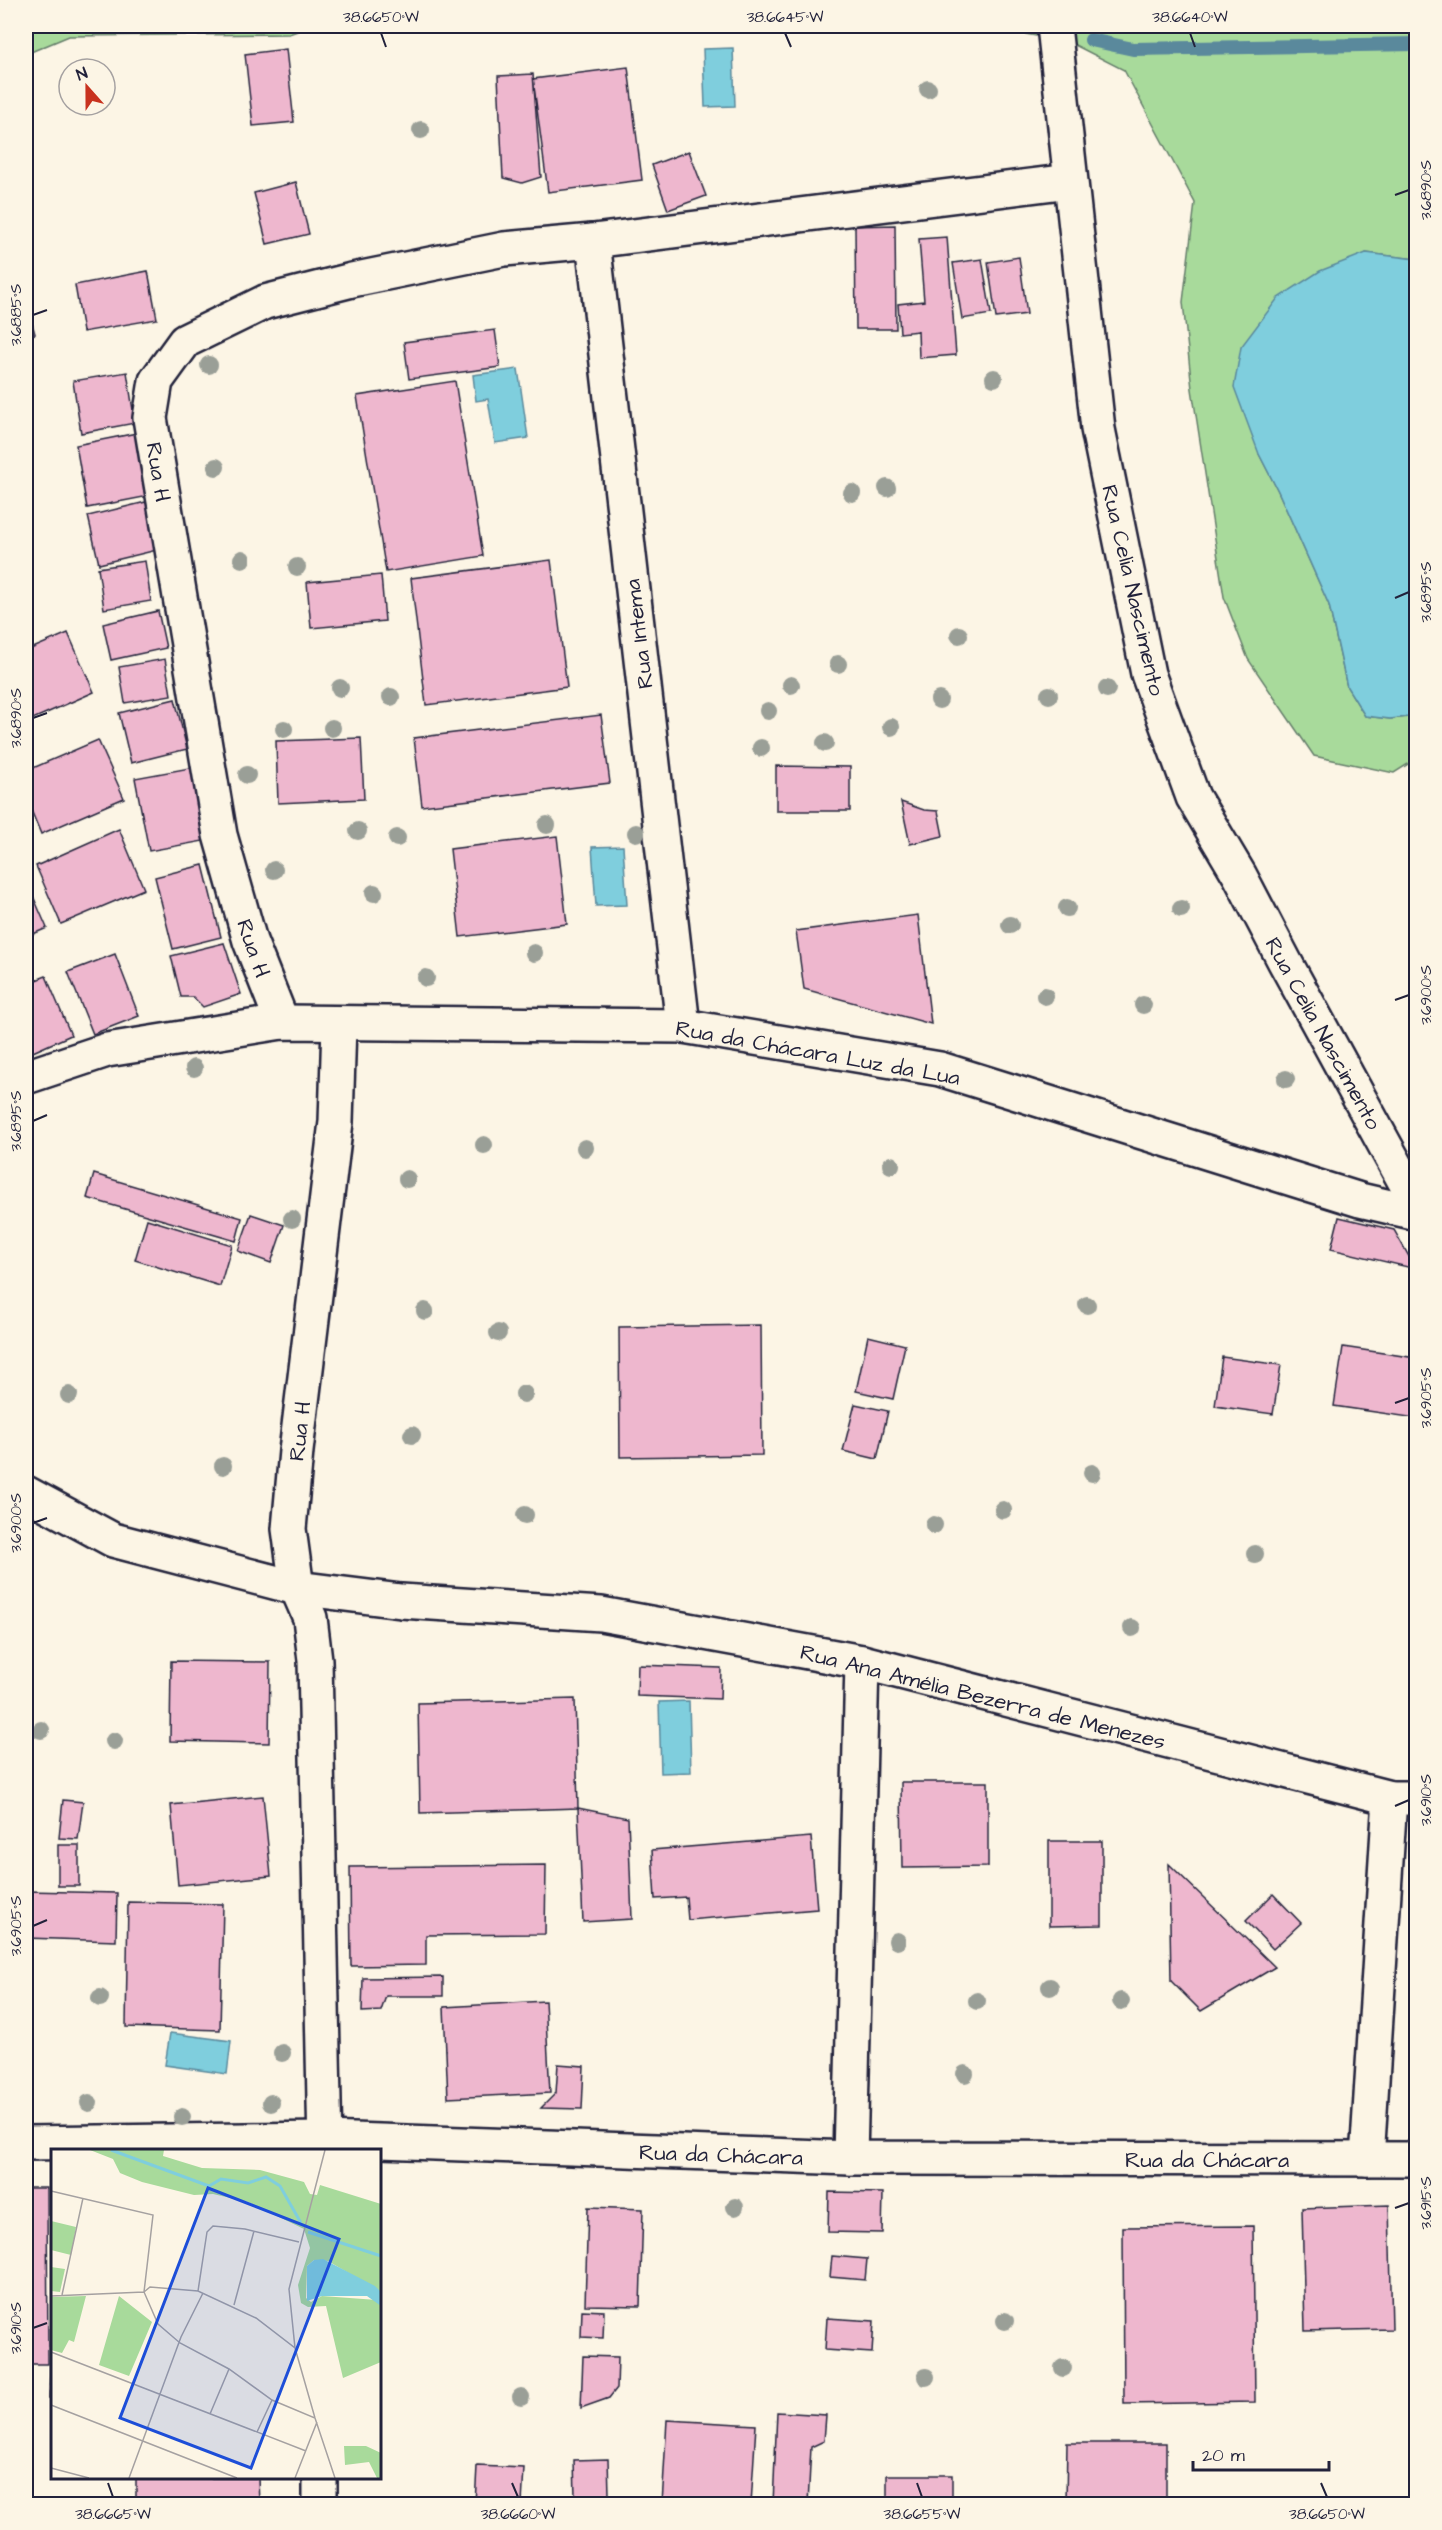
<svg xmlns="http://www.w3.org/2000/svg" width="1442" height="2530" font-family="'Architects Daughter',sans-serif">
  <style>
    .green { fill: #a8da9b; stroke: #657e6b; stroke-width: 1.5 }
    .water { fill: #7fcedd; stroke: #5a899c; stroke-width: 1.5 }
    .lines { fill: none; stroke-linecap: round; stroke-linejoin: round }
    .stream { stroke: #5a899c; stroke-width: 14 }
    .building { fill: #eeb7ce; stroke: #22223b; stroke-width: 1.5 }
    .minor-casing { stroke: #22223b; stroke-width: 38 }
    .minor { stroke: #fcf5e5; stroke-width: 33 }
    .tree { fill: #9a9f97 }
    .ticks { fill: none; stroke: #22223b; stroke-width: 2 }
    .labels { text-anchor: middle; stroke-width: 4.5; stroke-linejoin: round; paint-order: stroke }
    .street-label { font-size: 22px; fill: #22223b; stroke: #fcf5e5 }
    .inset-river { fill: none; stroke: #7fcedd; stroke-width: 3 }
    .inset-road { fill: none; stroke: #a5a1a1; stroke-width: 1.5 }
    .view { fill: #1d4ed8; fill-opacity: 0.15; stroke: #1d4ed8; stroke-width: 3 }
    .inset-edge { fill: none; stroke: #22223b; stroke-width: 3 }
    .neatline { fill: none; stroke: #22223b; stroke-width: 2 }
    .ticks-label { font-size: 15px; text-anchor: middle; fill: #22223b }
  </style>
  <rect width="100%" height="100%" fill="#fcf5e5"/>
  <filter id="ink" filterUnits="userSpaceOnUse"><feTurbulence type="fractalNoise" baseFrequency=".0167" numOctaves="2"/><feDisplacementMap in="SourceGraphic" scale="12" xChannelSelector="R" yChannelSelector="G"/><feConvolveMatrix kernelMatrix="1 2 1 2 8 2 1 2 1" color-interpolation-filters="sRGB"/></filter>
  <g filter="url(#ink)">
    <!-- green -->
    <g class="green">
      <polygon points="26,26 312,26 289,34 69,36 26,54"/>
      <polygon points="981,26 1416,26 1416,259 1366,253 1259,454 1278,491 1329,605 1347,687 1365,716 1390,719 1408,717 1416,698 1416,759 1394,773 1314,756 1248,659 1224,597 1192,389 1183,302 1195,203 1124,70 1069,42"/>
    </g>
    <!-- water -->
    <g class="water">
      <polygon points="733,48 735,106 705,107 703,49"/>
      <polygon points="1366,253 1416,259 1416,698 1408,717 1390,719 1365,716 1347,687 1329,605 1278,491 1259,454 1234,387 1241,347 1278,298 1320,271"/>
      <polygon points="518,369 528,438 495,443 488,399 476,401 473,375"/>
      <polygon points="623,846 627,905 596,906 592,847"/>
      <polygon points="689,1701 691,1772 661,1773 659,1702"/>
      <polygon points="170,2033 231,2041 227,2074 165,2065"/>
    </g>
    <g class="lines">
      <!-- stream -->
      <polyline class="stream" points="1091,40 1133,49 1416,44"/>
    </g>
    <!-- building -->
    <g class="building">
      <polygon points="286,49 294,122 253,126 245,54"/>
      <polygon points="628,67 642,180 548,192 533,79"/>
      <polygon points="533,74 541,177 522,183 503,178 498,76"/>
      <polygon points="689,151 706,196 668,210 652,165"/>
      <polygon points="296,182 309,234 267,244 254,193"/>
      <polygon points="895,225 896,329 856,329 855,226"/>
      <polygon points="947,237 956,355 919,358 918,331 900,333 898,304 924,301 919,239"/>
      <polygon points="1019,257 1027,314 996,318 988,262"/>
      <polygon points="982,259 991,314 962,319 953,263"/>
      <polygon points="148,271 157,319 83,332 75,285"/>
      <polygon points="26,301 35,334 26,337"/>
      <polygon points="495,330 500,367 409,379 404,342"/>
      <polygon points="127,372 135,423 81,433 73,381"/>
      <polygon points="455,381 483,556 386,572 357,396"/>
      <polygon points="137,433 149,496 87,508 76,445"/>
      <polygon points="150,501 161,549 99,564 88,516"/>
      <polygon points="551,560 567,687 426,705 411,578"/>
      <polygon points="145,561 151,601 104,609 98,568"/>
      <polygon points="381,575 385,621 311,628 307,582"/>
      <polygon points="158,611 166,648 111,660 103,624"/>
      <polygon points="68,633 94,692 26,722 26,651"/>
      <polygon points="165,659 171,695 125,703 119,667"/>
      <polygon points="175,699 187,749 131,763 119,713"/>
      <polygon points="601,715 610,783 422,806 414,738"/>
      <polygon points="361,738 364,799 278,803 276,741"/>
      <polygon points="98,740 124,798 41,834 26,798 26,771"/>
      <polygon points="776,766 850,767 850,811 776,811"/>
      <polygon points="195,767 209,840 149,851 135,778"/>
      <polygon points="901,802 924,810 938,811 943,836 910,844"/>
      <polygon points="119,829 144,889 61,924 36,866"/>
      <polygon points="557,836 567,924 460,937 450,849"/>
      <polygon points="203,865 221,937 173,949 155,877"/>
      <polygon points="26,880 47,928 26,937"/>
      <polygon points="918,915 931,1024 804,989 796,931"/>
      <polygon points="224,943 241,994 203,1007 193,997 181,997 171,956"/>
      <polygon points="115,954 139,1016 93,1034 68,972"/>
      <polygon points="46,976 71,1035 26,1055 26,984"/>
      <polygon points="94,1174 242,1218 236,1241 87,1198"/>
      <polygon points="251,1214 284,1225 271,1263 238,1251"/>
      <polygon points="1339,1217 1394,1230 1416,1269 1331,1249"/>
      <polygon points="147,1219 232,1245 220,1286 135,1260"/>
      <polygon points="761,1325 762,1455 620,1457 619,1327"/>
      <polygon points="868,1336 905,1345 893,1399 856,1391"/>
      <polygon points="1343,1347 1416,1358 1416,1418 1334,1406"/>
      <polygon points="1222,1357 1281,1365 1273,1414 1215,1406"/>
      <polygon points="855,1404 888,1411 877,1459 843,1451"/>
      <polygon points="171,1661 270,1662 269,1743 170,1741"/>
      <polygon points="638,1665 721,1668 720,1699 637,1696"/>
      <polygon points="575,1699 578,1808 420,1813 418,1703"/>
      <polygon points="901,1782 988,1782 988,1867 902,1868"/>
      <polygon points="263,1796 271,1876 178,1885 171,1805"/>
      <polygon points="63,1800 83,1802 78,1839 59,1838"/>
      <polygon points="578,1808 628,1818 632,1919 583,1922"/>
      <polygon points="811,1837 817,1909 688,1920 686,1897 655,1899 652,1850"/>
      <polygon points="1049,1841 1102,1841 1102,1925 1049,1926"/>
      <rect x="58" y="1845" width="21" height="41"/>
      <polygon points="1169,1864 1275,1967 1201,2011 1171,1981"/>
      <polygon points="546,1865 545,1934 426,1935 426,1965 351,1966 350,1867"/>
      <polygon points="26,1891 117,1893 116,1941 26,1938"/>
      <polygon points="1273,1894 1301,1923 1273,1949 1246,1921"/>
      <polygon points="128,1902 223,1904 220,2030 126,2027"/>
      <polygon points="443,1977 443,1996 386,1996 381,2011 362,2012 363,1978"/>
      <polygon points="545,2001 550,2093 448,2098 444,2007"/>
      <polygon points="558,2064 584,2066 582,2109 541,2108 556,2093"/>
      <polygon points="26,2188 47,2188 48,2364 26,2364"/>
      <polygon points="829,2192 883,2193 882,2233 828,2232"/>
      <polygon points="1389,2205 1392,2329 1305,2331 1302,2208"/>
      <polygon points="588,2207 643,2209 640,2306 585,2305"/>
      <polygon points="1253,2226 1255,2402 1124,2404 1123,2227"/>
      <polygon points="832,2256 867,2259 865,2280 830,2277"/>
      <polygon points="582,2310 604,2311 603,2338 581,2337"/>
      <polygon points="827,2318 874,2321 872,2353 825,2350"/>
      <polygon points="51,2340 52,2340 52,2398 49,2398"/>
      <polygon points="583,2356 618,2357 617,2388 609,2398 581,2408"/>
      <polygon points="777,2412 826,2415 824,2441 811,2447 808,2504 773,2504"/>
      <polygon points="667,2420 756,2425 751,2504 662,2504"/>
      <polygon points="1067,2443 1166,2443 1166,2504 1066,2504"/>
      <polygon points="608,2459 609,2494 602,2504 586,2504 575,2496 574,2460"/>
      <polygon points="477,2466 524,2468 522,2504 475,2504"/>
      <rect x="887" y="2475" width="65" height="29"/>
      <polygon points="136,2478 258,2478 259,2504 136,2504"/>
    </g>
    <g class="lines">
      <defs>
        <g id="minor">
          <polyline points="1054,26 1098,429 1148,674 1193,797 1240,876 1285,962 1416,1202"/>
          <polyline points="593,241 683,1026"/>
          <polyline points="282,1022 250,941 220,835 150,418 156,381 185,341 265,302 352,280 504,249 593,241 1070,181"/>
          <polyline points="26,1077 107,1050 282,1022 683,1026 940,1069 1360,1200 1416,1213"/>
          <polyline points="26,1493 113,1540 297,1588 401,1601 601,1614 862,1662 1390,1798 1416,1798"/>
          <polyline points="26,2143 325,2139 850,2158 1416,2159"/>
          <polyline points="325,2150 315,1660 310,1618 297,1588 289,1529 296,1451 336,1122 339,1024"/>
          <polyline points="850,2158 862,1662"/>
          <polyline points="1367,2159 1390,1798"/>
          <polyline points="320,2504 320,2478"/>
        </g>
      </defs>
      <!-- minor casing -->
      <use href="#minor" class="minor-casing"/>
      <!-- minor -->
      <use href="#minor" class="minor"/>
    </g>
    <!-- trees -->
    <g class="tree">
      <circle cx="928" cy="89" r="9"/>
      <circle cx="421" cy="130" r="9"/>
      <circle cx="209" cy="365" r="9"/>
      <circle cx="994" cy="378" r="9"/>
      <circle cx="216" cy="467" r="9"/>
      <circle cx="887" cy="488" r="9"/>
      <circle cx="852" cy="493" r="9"/>
      <circle cx="242" cy="559" r="9"/>
      <circle cx="297" cy="567" r="9"/>
      <circle cx="959" cy="635" r="9"/>
      <circle cx="838" cy="664" r="9"/>
      <circle cx="791" cy="685" r="9"/>
      <circle cx="340" cy="688" r="9"/>
      <circle cx="1107" cy="689" r="9"/>
      <circle cx="1049" cy="695" r="9"/>
      <circle cx="391" cy="697" r="9"/>
      <circle cx="939" cy="700" r="9"/>
      <circle cx="768" cy="711" r="9"/>
      <circle cx="891" cy="727" r="9"/>
      <circle cx="332" cy="728" r="9"/>
      <circle cx="284" cy="729" r="9"/>
      <circle cx="825" cy="743" r="9"/>
      <circle cx="761" cy="748" r="9"/>
      <circle cx="247" cy="775" r="9"/>
      <circle cx="547" cy="825" r="9"/>
      <circle cx="358" cy="831" r="9"/>
      <circle cx="636" cy="833" r="9"/>
      <circle cx="397" cy="838" r="9"/>
      <circle cx="274" cy="870" r="9"/>
      <circle cx="374" cy="893" r="9"/>
      <circle cx="1067" cy="908" r="9"/>
      <circle cx="1181" cy="909" r="9"/>
      <circle cx="1010" cy="925" r="9"/>
      <circle cx="534" cy="953" r="9"/>
      <circle cx="426" cy="978" r="9"/>
      <circle cx="1045" cy="996" r="9"/>
      <circle cx="1143" cy="1005" r="9"/>
      <circle cx="194" cy="1068" r="9"/>
      <circle cx="1286" cy="1079" r="9"/>
      <circle cx="484" cy="1145" r="9"/>
      <circle cx="585" cy="1148" r="9"/>
      <circle cx="891" cy="1165" r="9"/>
      <circle cx="407" cy="1179" r="9"/>
      <circle cx="292" cy="1219" r="9"/>
      <circle cx="1087" cy="1305" r="9"/>
      <circle cx="425" cy="1311" r="9"/>
      <circle cx="498" cy="1333" r="9"/>
      <circle cx="524" cy="1394" r="9"/>
      <circle cx="69" cy="1395" r="9"/>
      <circle cx="412" cy="1435" r="9"/>
      <circle cx="223" cy="1466" r="9"/>
      <circle cx="1092" cy="1473" r="9"/>
      <circle cx="1003" cy="1510" r="9"/>
      <circle cx="525" cy="1515" r="9"/>
      <circle cx="934" cy="1525" r="9"/>
      <circle cx="1255" cy="1554" r="9"/>
      <circle cx="1132" cy="1628" r="9"/>
      <circle cx="41" cy="1730" r="9"/>
      <circle cx="114" cy="1741" r="9"/>
      <circle cx="897" cy="1941" r="9"/>
      <circle cx="1050" cy="1987" r="9"/>
      <circle cx="100" cy="1998" r="9"/>
      <circle cx="977" cy="2001" r="9"/>
      <circle cx="1121" cy="2001" r="9"/>
      <circle cx="282" cy="2053" r="9"/>
      <circle cx="965" cy="2074" r="9"/>
      <circle cx="89" cy="2103" r="9"/>
      <circle cx="271" cy="2103" r="9"/>
      <circle cx="182" cy="2117" r="9"/>
      <circle cx="735" cy="2207" r="9"/>
      <circle cx="1005" cy="2321" r="9"/>
      <circle cx="1063" cy="2368" r="9"/>
      <circle cx="926" cy="2377" r="9"/>
      <circle cx="521" cy="2397" r="9"/>
    </g>
  </g>
  <!-- ticks -->
  <path class="ticks" d="M381 33 386 47M785 33 791 47M1190 33 1195 47M1395 195 1409 190M33 315 47 310M1395 598 1409 592M33 718 47 713M1395 1000 1409 995M33 1121 47 1115M1395 1403 1409 1398M33 1523 47 1518M1395 1806 1409 1800M33 1926 47 1920M1395 2208 1409 2203M33 2328 47 2323M108 2483 113 2497M512 2483 518 2497M917 2483 922 2497M1321 2483 1327 2497"/>
  <g class="labels">
    <!-- street labels -->
    <g class="street-label">
      <text transform="translate(159 472) rotate(81)" y="8">Rua H</text>
      <text transform="translate(1134 590) rotate(77)" y="8">Rua Celia Nascimento</text>
      <text transform="translate(638 634) rotate(-97)" y="8">Rua Intema</text>
      <text transform="translate(254 948) rotate(71)" y="8">Rua H</text>
      <text transform="translate(1324 1033) rotate(61)" y="8">Rua Celia Nascimento</text>
      <text transform="translate(818 1052) rotate(10)" y="8">Rua da Chácara Luz da Lua</text>
      <text transform="translate(299 1431) rotate(-83)" y="8">Rua H</text>
      <text transform="translate(983 1696) rotate(14)" y="8">Rua Ana Amélia Bezerra de Menezes</text>
      <text transform="translate(721 2154) rotate(2)" y="8">Rua da Chácara</text>
      <text x="1207" y="2167">Rua da Chácara</text>
    </g>
  </g>
  <!-- overview -->
  <g transform="translate(51 2149)">
    <rect width="330" height="330" fill="#fcf5e5"/>
    <path d="M39 1H113L112 7 151 19 209 21 253 33 259 45 266 46 269 36 330 55V143L277 112 263 111 256 117 255 149 260 153 271 147 326 151 330 157V213L292 229 275 157 257 158 250 154 247 136 259 99 253 80 197 53 162 45 143 46 91 33 69 24 62 10ZM0 72 25 78 20 106 0 101ZM0 118 14 120 9 143 0 142ZM35 147 23 193 18 191 11 204 0 201V148ZM68 147 101 173 78 227 48 216ZM293 297H315L330 304V329H326L318 313 294 316Z" fill="#a8da9b"/>
    <path d="M272 110 324 137 330 143V157L316 147H271L256 152V117L263 111Z" fill="#7fcedd"/>
    <path class="inset-river" d="M60 1 158 37 170 30 197 34 215 28 229 37 250 74M257 83 330 107"/>
    <path class="inset-road" d="M0 42 102 66 93 143 107 175 129 194 178 220 221 251 264 269 284 329M147 142 156 83 162 77 194 80 248 93M93 143 99 138 147 142 205 169 244 199 264 269M11 146 32 49M0 147 93 143M183 156 203 82M244 199 238 140 274 1M0 203 255 302M0 256 186 329M159 265 178 220M206 283 221 251M0 319 38 329M78 329 130 188 152 144M244 329 266 273"/>
    <path class="view" d="M157 39 288 90 200 319 69 269Z"/>
    <rect width="330" height="330" class="inset-edge"/>
  </g>
  <!-- margin -->
  <rect width="1442" height="2530" fill="none" stroke="#fcf5e5" stroke-width="66"/>
  <!-- north arrow -->
  <g transform="translate(87 87) rotate(339)"><circle r="28" fill="#fcf5e5" stroke="#a5a1a1" stroke-width="1.5"/>
  <path d="M0-4.5L10 22L0 15L-10 22Z" fill="#c8321e"/>
  <text y="-9" font-size="16" font-weight="bold" text-anchor="middle" fill="#22223b">N</text>
  </g>
  <!-- scale -->
  <path d="M1193 2461v9h136v-9" fill="none" stroke="#22223b" stroke-width="3"/>
  <text x="1202" y="2461" font-size="18" fill="#22223b" stroke="#fcf5e5" stroke-width="4.5" paint-order="stroke">20 m</text>
  <rect x="33" y="33" width="1376" height="2464" class="neatline"/>
  <g class="ticks-label">
    <text x="381" y="22">38.6650°W</text>
    <text x="785" y="22">38.6645°W</text>
    <text x="1190" y="22">38.6640°W</text>
    <text transform="translate(1426 190) rotate(-90)" y="5">3.6890°S</text>
    <text transform="translate(16 315) rotate(-90)" y="5">3.6885°S</text>
    <text transform="translate(1426 592) rotate(-90)" y="5">3.6895°S</text>
    <text transform="translate(16 718) rotate(-90)" y="5">3.6890°S</text>
    <text transform="translate(1426 995) rotate(-90)" y="5">3.6900°S</text>
    <text transform="translate(16 1121) rotate(-90)" y="5">3.6895°S</text>
    <text transform="translate(1426 1398) rotate(-90)" y="5">3.6905°S</text>
    <text transform="translate(16 1523) rotate(-90)" y="5">3.6900°S</text>
    <text transform="translate(1426 1800) rotate(-90)" y="5">3.6910°S</text>
    <text transform="translate(16 1926) rotate(-90)" y="5">3.6905°S</text>
    <text transform="translate(1426 2203) rotate(-90)" y="5">3.6915°S</text>
    <text transform="translate(16 2328) rotate(-90)" y="5">3.6910°S</text>
    <text x="113" y="2519">38.6665°W</text>
    <text x="518" y="2519">38.6660°W</text>
    <text x="922" y="2519">38.6655°W</text>
    <text x="1327" y="2519">38.6650°W</text>
  </g>
</svg>
